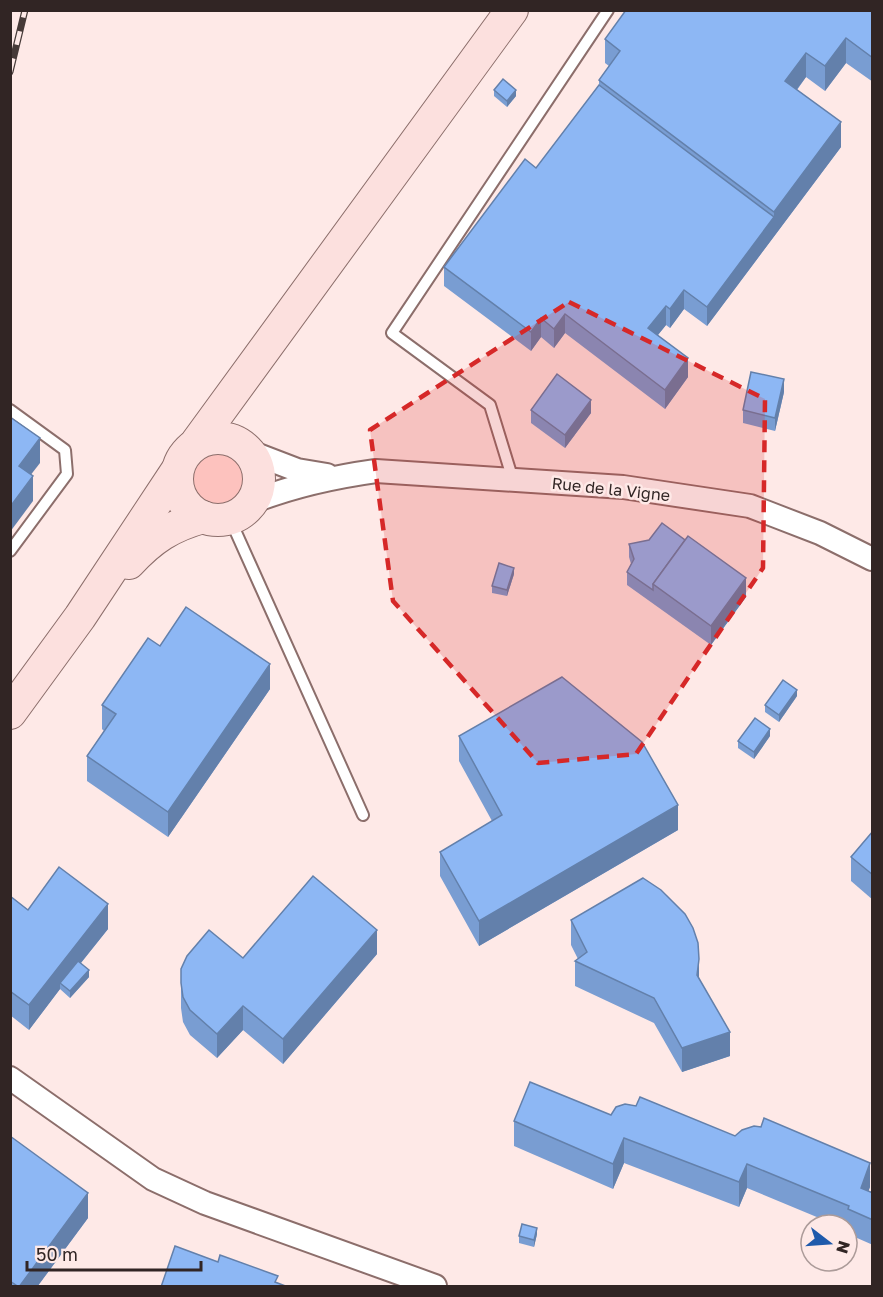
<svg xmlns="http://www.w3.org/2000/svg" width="883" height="1297" font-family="'Golos Text',sans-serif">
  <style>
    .green { fill: #fdc2be }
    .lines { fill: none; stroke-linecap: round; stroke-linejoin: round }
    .lane-casing { stroke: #8c6e6b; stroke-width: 14 }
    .street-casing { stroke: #8c6e6b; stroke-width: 26 }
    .secondary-casing { stroke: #8c6e6b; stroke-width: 34 }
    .lane { stroke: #fff; stroke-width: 10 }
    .street { stroke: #fff; stroke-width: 22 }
    .secondary { stroke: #fce0de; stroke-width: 32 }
    .rail-casing { stroke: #463a38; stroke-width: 7 }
    .rail { stroke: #fee9e7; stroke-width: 4.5; stroke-dasharray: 14; stroke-linecap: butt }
    .wall { fill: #799dd2 }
    .shaded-wall { fill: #6380ab }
    .building { fill: #8db7f4; stroke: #6380ab; stroke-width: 1.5 }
    .marked { fill: #d62828; fill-opacity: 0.2; stroke: #d62828; stroke-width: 4.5; stroke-dasharray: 12 8; stroke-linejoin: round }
    .labels { text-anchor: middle; stroke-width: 5; stroke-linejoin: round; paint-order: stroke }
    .street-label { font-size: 16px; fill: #312524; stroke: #fee9e7 }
  </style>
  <rect width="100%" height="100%" fill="#fee9e7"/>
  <!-- green -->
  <circle class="green" cx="220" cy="477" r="33"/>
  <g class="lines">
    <defs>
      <g id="lane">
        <polyline points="10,410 65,450 67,474 10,551"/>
        <polyline points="513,480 490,405 392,333 608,10"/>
        <polyline points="230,519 363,815"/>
      </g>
      <g id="street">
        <polyline points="250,452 297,470 327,475"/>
        <path d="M252 502C292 486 333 477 376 471L623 487 750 506 820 533 872 559"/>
        <polyline points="10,1078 153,1179 205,1203 435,1286"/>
      </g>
      <g id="secondary">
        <circle cx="218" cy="479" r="41"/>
        <polyline points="197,442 512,10"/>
        <path d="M129 563C152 538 171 526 203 517"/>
        <polyline points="10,713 80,617 176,472"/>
      </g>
    </defs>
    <!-- lane casing -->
    <use href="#lane" class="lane-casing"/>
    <!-- street casing -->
    <use href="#street" class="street-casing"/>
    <!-- secondary casing -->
    <use href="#secondary" class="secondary-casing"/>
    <!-- lane -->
    <use href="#lane" class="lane"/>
    <!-- street -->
    <use href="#street" class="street"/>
    <!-- secondary -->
    <use href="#secondary" class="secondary"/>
    <defs>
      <polyline id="rail" points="10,72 25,10"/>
    </defs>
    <!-- rail casing -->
    <use href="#rail" class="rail-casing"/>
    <!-- rail -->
    <use href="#rail" class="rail"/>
  </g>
  <!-- wall -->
  <g class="wall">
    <polygon points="873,10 873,82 846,63 825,91 806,77 797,90 841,147 707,326 684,309 670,328 666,325 658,335 688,377 665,409 565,333 554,348 541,337 531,351 444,286 444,267 536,168 599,85 599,80 609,66 605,63 605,39"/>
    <polygon points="494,90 516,96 507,107 494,96"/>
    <polygon points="784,392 775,431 743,423 743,410"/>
    <polygon points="531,410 591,413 565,448 531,423"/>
    <polygon points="629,544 746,597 711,645 627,585 627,572 631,564 629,557"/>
    <polygon points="514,574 507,596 492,593 492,586"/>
    <polygon points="160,646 270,689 168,837 87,781 87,756 104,731 102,729 102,705"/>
    <polygon points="797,696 779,722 765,712 765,705"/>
    <polygon points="459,736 678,830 479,946 440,876 440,852 492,821 459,761"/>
    <polygon points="770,736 754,759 738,748 738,741"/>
    <polygon points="873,831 873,900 851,881 851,857"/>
    <polygon points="10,896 28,910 108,929 81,963 89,977 70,998 60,989 29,1030 10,1015"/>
    <polygon points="571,920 699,979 730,1056 682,1072 654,1023 575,986 575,961 578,959 571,945"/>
    <polygon points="377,954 283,1064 243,1030 217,1058 190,1035 183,1022 181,1008 181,969 243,958"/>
    <polygon points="611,1115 735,1136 870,1187 868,1191 873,1193 873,1245 848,1234 847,1225 836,1225 747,1188 739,1207 624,1163 613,1189 514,1146 514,1121"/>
    <polygon points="10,1136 88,1218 37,1287 10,1287"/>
    <polygon points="537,1234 534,1247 519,1243 519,1236"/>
  </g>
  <!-- shaded-wall -->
  <g class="shaded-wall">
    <polygon points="846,38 846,63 825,91 825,66"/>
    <polygon points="806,53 806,77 785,105 785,81"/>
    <polygon points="516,90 516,96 507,107 507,101"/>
    <polygon points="841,122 841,147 707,326 707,307 774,217 774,212"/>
    <polygon points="684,290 684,309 670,328 670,309"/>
    <polygon points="666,306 666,325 648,347 648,328"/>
    <polygon points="565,314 565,333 554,348 554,329"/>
    <polygon points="541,318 541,337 531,351 531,332"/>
    <polygon points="688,358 688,377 665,409 665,390"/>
    <polygon points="784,379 784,392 775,431 775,418"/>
    <polygon points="591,400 591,413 565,448 565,435"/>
    <polygon points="40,438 40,463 19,490 19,466"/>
    <polygon points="33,476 33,501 10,532 10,507"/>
    <polygon points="514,568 514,574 507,596 507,590"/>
    <polygon points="746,578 746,597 711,645 711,626"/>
    <polygon points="270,664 270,689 168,837 168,812"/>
    <polygon points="797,690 797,696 779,722 779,715"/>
    <polygon points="770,729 770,736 754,759 754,752"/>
    <polygon points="678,805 678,830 479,946 479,921"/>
    <polygon points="108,904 108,929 63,985 60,983 60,989 29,1030 29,1005"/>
    <polygon points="377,930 377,954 283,1064 283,1039"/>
    <polygon points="699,959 699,984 697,975"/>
    <polygon points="89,970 89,977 70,998 70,991"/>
    <polygon points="243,1006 243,1030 217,1058 217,1034"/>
    <polygon points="730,1032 730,1056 682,1072 682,1048"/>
    <polygon points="624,1138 624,1163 613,1189 613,1164"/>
    <polygon points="870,1163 870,1187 861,1213 861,1188"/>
    <polygon points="747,1164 747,1188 739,1207 739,1182"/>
    <polygon points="88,1193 88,1218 37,1287 19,1287"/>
    <polygon points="537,1228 537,1234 534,1247 534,1240"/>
  </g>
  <!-- building -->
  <g class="building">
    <polygon points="626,10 873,10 873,58 846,38 825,66 806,53 785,81 841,122 774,212 599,80 620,51 605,39"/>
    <polygon points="503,79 516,90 507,101 494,90"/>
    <polygon points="599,85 774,217 707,307 684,290 670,309 666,306 648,328 688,358 665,390 565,314 554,329 541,318 531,332 444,267 525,159 536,168"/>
    <polygon points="751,372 784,379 775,418 743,410"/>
    <polygon points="557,374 591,400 565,435 531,410"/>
    <polygon points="10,417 40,438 19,466 33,476 10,507"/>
    <polygon points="662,523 685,540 653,584 653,590 627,572 634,559 629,544 649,540"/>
    <polygon points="688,536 746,578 711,626 653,584"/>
    <polygon points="499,563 514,568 507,590 492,586"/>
    <polygon points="186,607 270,664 168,812 87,756 116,714 102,705 148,638 160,646"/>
    <polygon points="562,677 642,742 678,805 479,921 440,852 502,815 459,736"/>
    <polygon points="783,680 797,690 779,715 765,705"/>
    <polygon points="755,718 770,729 754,752 738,741"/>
    <polygon points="873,831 873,875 851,857"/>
    <polygon points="59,867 108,904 29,1005 10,991 10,896 28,910"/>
    <polygon points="313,876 377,930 283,1039 243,1006 217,1034 190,1010 183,997 181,983 181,969 187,956 209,930 243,958"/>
    <polygon points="643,878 661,890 685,914 693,928 698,943 699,959 697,975 730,1032 682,1048 654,998 575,961 587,952 571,920"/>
    <polygon points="78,961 89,970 70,991 60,983"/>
    <polygon points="530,1082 611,1115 616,1107 625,1104 636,1106 640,1097 735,1136 742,1130 754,1126 761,1127 764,1118 870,1163 861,1188 873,1193 873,1220 848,1209 849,1206 747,1164 739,1182 624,1138 613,1164 514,1121"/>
    <polygon points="10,1136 88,1193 19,1287 10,1281"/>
    <polygon points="522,1224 537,1228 534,1240 519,1236"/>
    <polygon points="175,1246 218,1262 220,1255 278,1276 275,1282 288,1287 161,1287"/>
  </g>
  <!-- marked area -->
  <path class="marked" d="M569 302 765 399 763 568 636 754 538 763 393 601 370 430Z"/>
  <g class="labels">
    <!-- street labels -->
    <g class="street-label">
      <text transform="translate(611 489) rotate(6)" y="6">Rue de la Vigne</text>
    </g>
  </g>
  <!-- border -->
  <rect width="883" height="1297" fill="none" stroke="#312524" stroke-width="24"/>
  <!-- north arrow -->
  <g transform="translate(829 1243) rotate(107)"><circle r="28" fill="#fee9e7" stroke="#ac9b99" stroke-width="1.5"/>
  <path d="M0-4.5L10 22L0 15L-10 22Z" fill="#1f5aab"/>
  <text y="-9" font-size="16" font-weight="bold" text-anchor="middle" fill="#312524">N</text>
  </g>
  <!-- scale -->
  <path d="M27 1261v9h174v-9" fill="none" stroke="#312524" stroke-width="3"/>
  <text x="36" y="1261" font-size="18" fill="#312524" stroke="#fee9e7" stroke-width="4.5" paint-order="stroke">50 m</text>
</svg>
